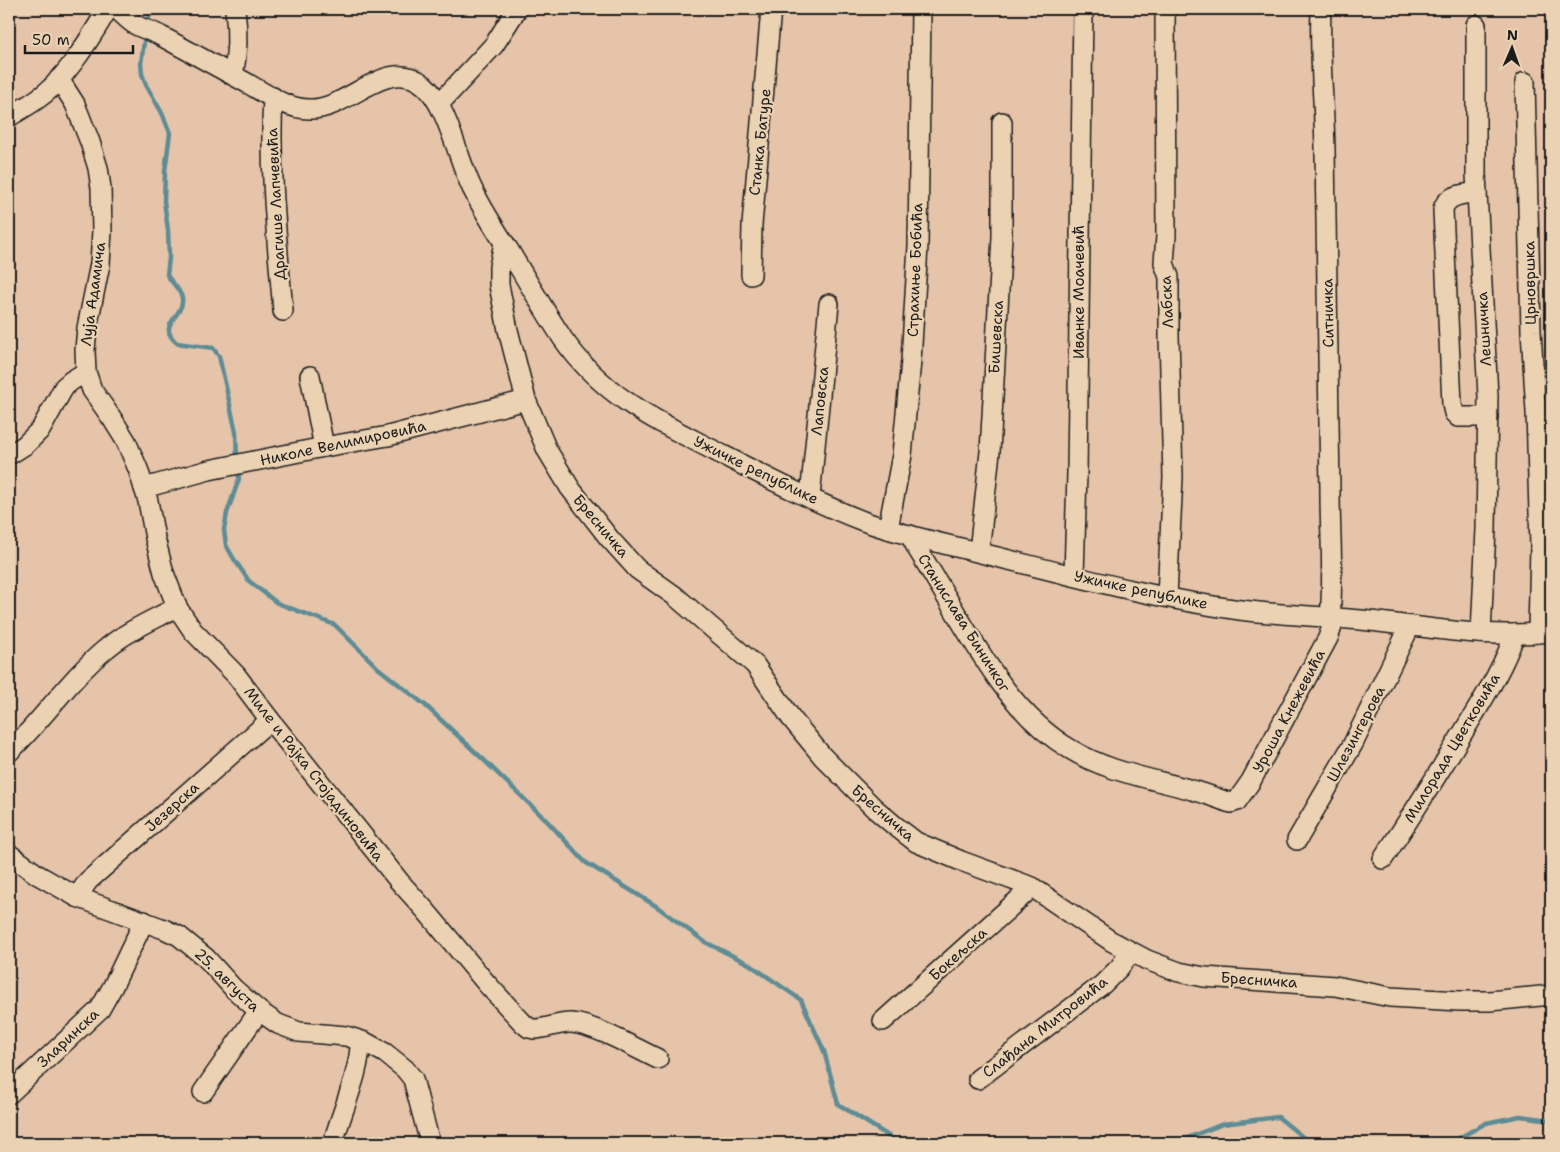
<svg xmlns="http://www.w3.org/2000/svg" width="1560" height="1152" font-family="'Shantell Sans',sans-serif">
  <style>
    .lines { fill: none; stroke-linecap: round; stroke-linejoin: round }
    .stream { stroke: #5d8c95; stroke-width: 4.5 }
    .minor-casing { stroke: #1c1c1c; stroke-width: 22 }
    .minor { stroke: #ebd2b3; stroke-width: 19 }
    .labels { text-anchor: middle; stroke-width: 4.5; stroke-linejoin: round; paint-order: stroke }
    .street-label { font-size: 15px; fill: #1c1c1c; stroke: #ebd2b3 }
  </style>
  <rect width="100%" height="100%" fill="#e6c4aa"/>
  <filter id="ink" filterUnits="userSpaceOnUse"><feTurbulence type="fractalNoise" baseFrequency=".02" numOctaves="2"/><feDisplacementMap in="SourceGraphic" scale="10" xChannelSelector="R" yChannelSelector="G"/><feConvolveMatrix kernelMatrix="1 2 1 2 8 2 1 2 1" color-interpolation-filters="sRGB"/></filter>
  <g filter="url(#ink)">
    <g class="lines">
      <!-- stream -->
      <g class="stream">
        <polyline points="148,25 150,9"/>
        <path d="M145 35 141 63 142 74 146 85 162 113 170 133 165 171 164 201 168 230 169 258 167 275C171 282 180 289 182 298 185 316 155 325 177 343L213 348 219 356 236 432 237 460"/>
        <polyline points="238,468 239,479 227,513 224,530 226,545 234,559 249,581 277,603 335,625 378,668 425,705 486,762 547,821 585,862 656,906 705,942 749,964 801,1000 824,1051 838,1104 890,1137 898,1143"/>
        <polyline points="1174,1143 1223,1124 1278,1117 1310,1143"/>
        <polyline points="1450,1143 1486,1123 1520,1116 1551,1120"/>
      </g>
      <defs>
        <g id="minor">
          <path d="M117 9C122 14 128 20 134 24 142 29 153 31 161 36 190 52 219 68 247 83 266 94 287 109 309 109 348 111 387 54 424 85 447 104 459 163 473 190 484 212 497 232 510 252 527 281 544 310 563 339 604 397 653 419 715 451 762 475 814 502 863 521 901 535 942 543 981 553 1066 574 1152 598 1240 610 1280 615 1321 616 1361 620 1412 625 1463 635 1514 634 1527 634 1539 633 1551 632"/>
          <polyline points="1165,9 1166,236 1164,263 1169,277 1169,336 1173,477 1167,596"/>
          <path d="M1321 9C1319 55 1324 102 1325 149 1327 263 1329 378 1330 493 1330 535 1334 576 1330 617"/>
          <polyline points="1476,25 1476,174 1488,396 1486,529 1481,633"/>
          <path d="M233 75C238 53 238 32 235 9"/>
          <path d="M59 79 75 104 90 142 98 168 101 188 102 231 100 264 87 328 85 350 86 372 92 390 113 420 126 441 138 469 148 501 155 538 164 573 177 607 193 631 236 675 270 720 399 881 426 911 487 984 523 1023 529 1028 534 1029C547 1029 560 1022 572 1023 595 1025 635 1048 658 1059"/>
          <polyline points="1525,82 1531,331 1536,412 1540,546 1538,633"/>
          <path d="M273 97C269 169 277 240 283 311"/>
          <polyline points="439,104 494,45 517,9"/>
          <path d="M9 117C23 108 39 100 51 88 74 66 91 36 108 9"/>
          <path d="M1477 192C1464 195 1446 194 1443 210L1452 404 1454 413 1458 417H1488"/>
          <polyline points="504,243 499,267 499,285 508,330 526,400 547,450 570,488 609,538 637,569 675,596 755,665 791,718 823,757 874,808 894,825 916,842 961,861 1032,887 1111,941 1147,960 1179,972 1204,977 1335,986 1390,997 1460,1001 1490,1001 1551,995"/>
          <polyline points="751,275 752,225 771,9"/>
          <polyline points="310,376 324,447"/>
          <polyline points="9,455 25,445 41,429 64,387 71,381 86,372"/>
          <polyline points="144,488 209,470 324,447 388,436 526,400"/>
          <polyline points="810,497 829,304"/>
          <polyline points="888,529 902,455 911,361 918,246 921,9"/>
          <path d="M910 535 918 550C931 571 944 593 957 615 987 665 1018 718 1070 749 1107 772 1150 778 1192 790 1205 793 1218 799 1231 803L1237 801 1251 781 1328 638 1335 618"/>
          <polyline points="979,552 990,452 1002,237 1002,122"/>
          <polyline points="1074,576 1077,473 1083,9"/>
          <path d="M9 752C43 720 70 678 107 648 127 631 153 620 177 607"/>
          <polyline points="1297,840 1353,744 1410,626"/>
          <polyline points="9,854 38,875 77,897 164,929 179,936 206,958 234,989 259,1011 278,1024 299,1032 346,1036 365,1042 385,1053 405,1069 413,1079 430,1143"/>
          <path d="M1383 859C1412 815 1440 771 1467 726 1485 696 1503 668 1515 634"/>
          <polyline points="77,897 88,881 270,720"/>
          <polyline points="883,1021 1018,900 1032,887"/>
          <polyline points="978,1079 1103,984 1119,968 1131,952"/>
          <polyline points="203,1092 259,1011"/>
          <polyline points="9,1094 100,1009 113,986 144,921"/>
          <path d="M333 1143C341 1113 361 1071 360 1041"/>
        </g>
      </defs>
      <!-- minor casing -->
      <use href="#minor" class="minor-casing"/>
      <!-- minor -->
      <use href="#minor" class="minor"/>
    </g>
  </g>
  <g class="labels">
    <!-- street labels -->
    <g class="street-label">
      <text transform="translate(760 142) rotate(-84)" y="5">Станка Батуре</text>
      <text transform="translate(276 204) rotate(-93)" y="5">Драгише Лапчевића</text>
      <text transform="translate(915 270) rotate(-88)" y="5">Страхиње Бобића</text>
      <text transform="translate(1530 283) rotate(-91)" y="5">Црновршка</text>
      <text transform="translate(1079 292) rotate(-90)" y="5">Иванке Моачевић</text>
      <text transform="translate(93 294) rotate(-82)" y="5">Луја Адамича</text>
      <text transform="translate(1167 302) rotate(-93)" y="5">Лабска</text>
      <text transform="translate(1328 313) rotate(-91)" y="5">Ситничка</text>
      <text transform="translate(1484 329) rotate(-93)" y="5">Лешничка</text>
      <text transform="translate(996 337) rotate(-87)" y="5">Бишевска</text>
      <text transform="translate(820 401) rotate(-84)" y="5">Лаповска</text>
      <text transform="translate(343 443) rotate(-12)" y="5">Николе Велимировића</text>
      <text transform="translate(756 470) rotate(26)" y="5">Ужичке републике</text>
      <text transform="translate(601 526) rotate(50)" y="5">Бресничка</text>
      <text transform="translate(1141 590) rotate(12)" y="5">Ужичке републике</text>
      <text transform="translate(964 623) rotate(58)" y="5">Станислава Биничког</text>
      <text transform="translate(1289 711) rotate(-62)" y="5">Уроша Кнежевића</text>
      <text transform="translate(1356 734) rotate(-62)" y="5">Шлезингерова</text>
      <text transform="translate(1452 748) rotate(-59)" y="5">Милорада Цветковића</text>
      <text transform="translate(314 774) rotate(52)" y="5">Миле и Рајка Стојадиновића</text>
      <text transform="translate(172 807) rotate(-42)" y="5">Језерска</text>
      <text transform="translate(883 813) rotate(41)" y="5">Бресничка</text>
      <text transform="translate(958 954) rotate(-42)" y="5">Бокељска</text>
      <text transform="translate(227 980) rotate(44)" y="5">25. августа</text>
      <text transform="translate(1259 980) rotate(4)" y="5">Бресничка</text>
      <text transform="translate(1045 1027) rotate(-38)" y="5">Слађана Митровића</text>
      <text transform="translate(68 1038) rotate(-43)" y="5">Зларинска</text>
    </g>
  </g>
  <!-- margin -->
  <rect width="1560" height="1152" fill="none" stroke="#ebd2b3" stroke-width="30"/>
  <rect x="15" y="15" width="1530" height="1122" fill="none" stroke="#1c1c1c" stroke-width="2" filter="url(#ink)"/>
  <!-- north arrow -->
  <g transform="translate(1512 48) rotate(2)" stroke="#ebd2b3" stroke-width="4" paint-order="stroke">
  <path d="M0-4L9 19L0 12L-9 19Z" fill="#1c1c1c"/>
  <text y="-8" font-size="14" font-weight="bold" text-anchor="middle" fill="#1c1c1c">N</text>
  </g>
  <!-- scale -->
  <path d="M25 45v8h108v-8" fill="none" stroke="#1c1c1c" stroke-width="2.5"/>
  <text x="32" y="45" font-size="15" fill="#1c1c1c" stroke="#ebd2b3" stroke-width="4" paint-order="stroke">50 m</text>
</svg>
